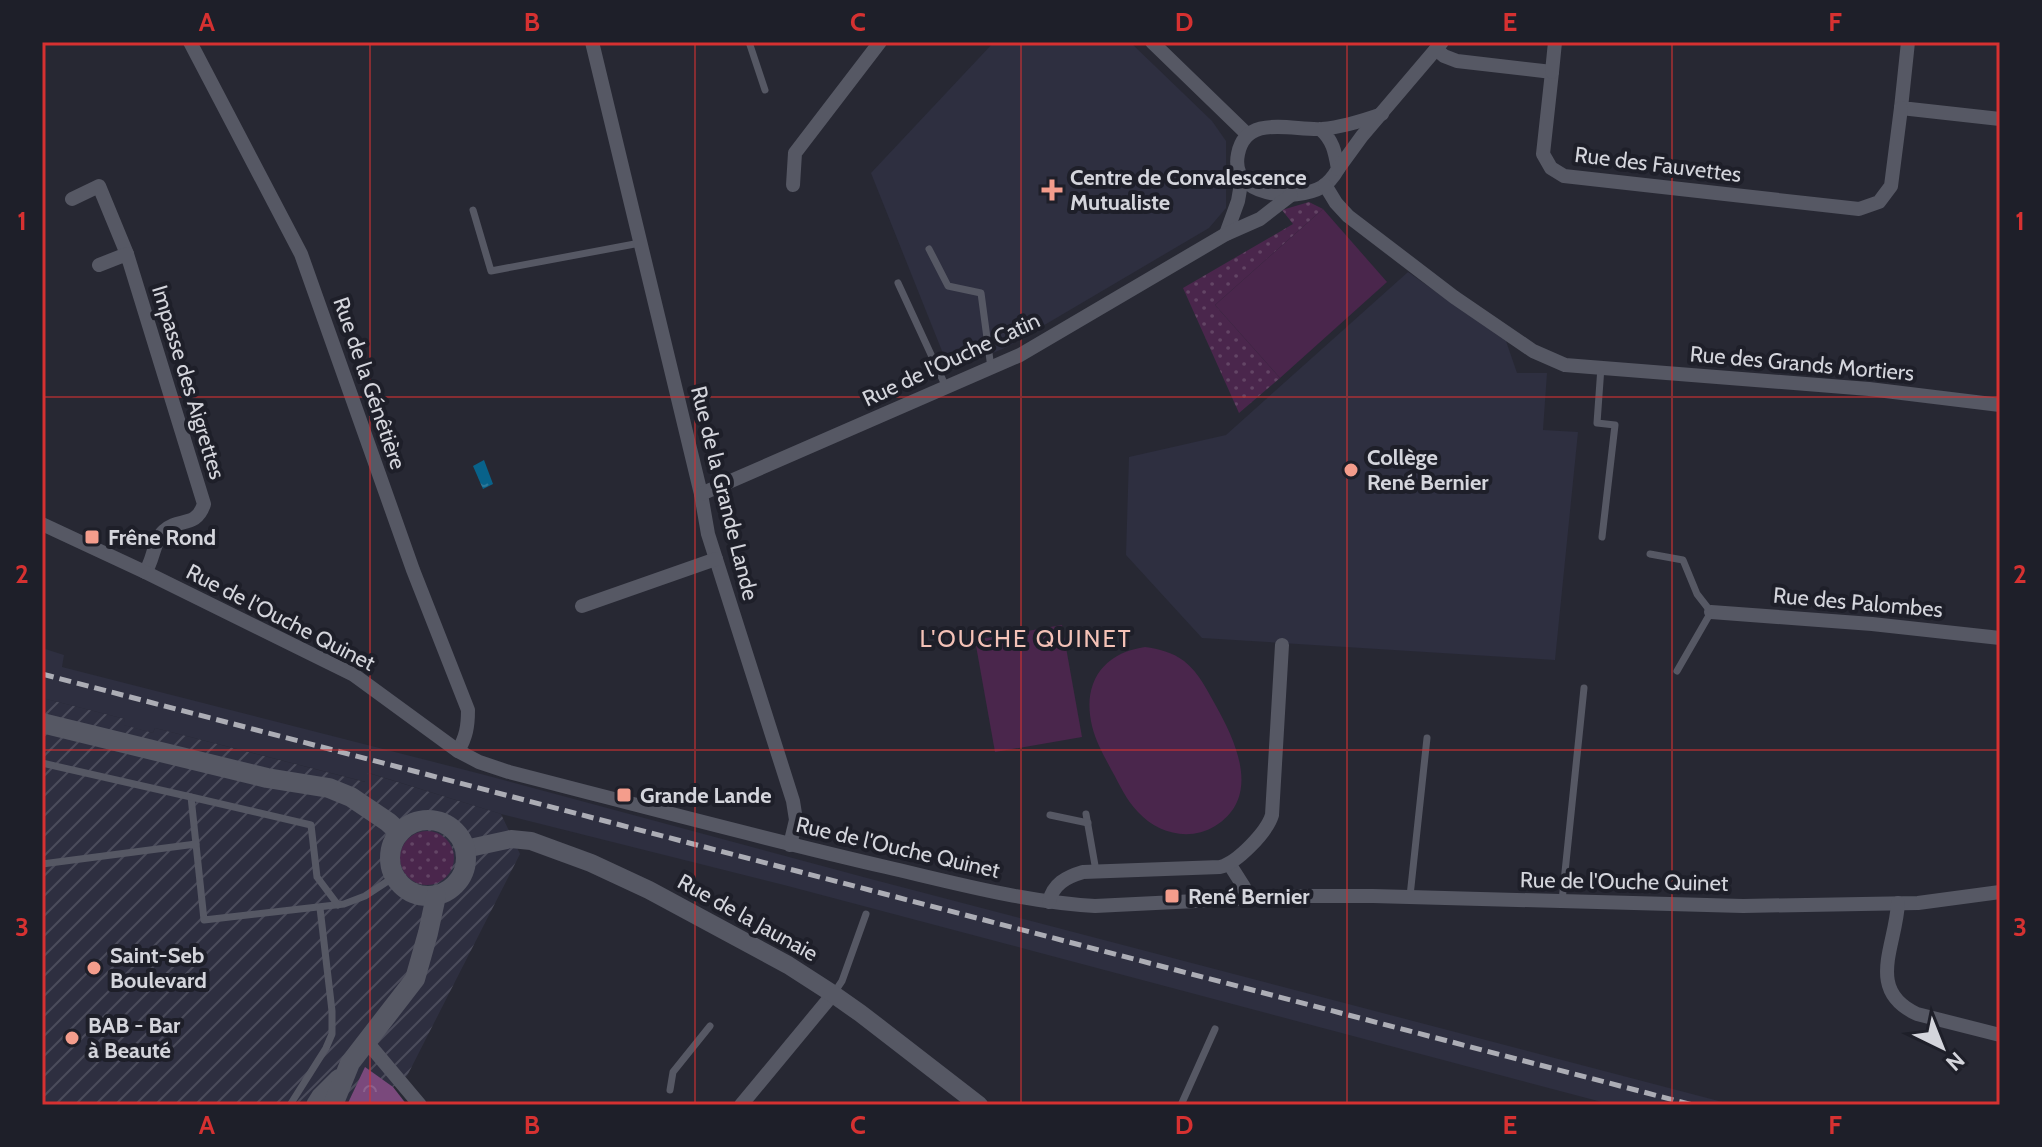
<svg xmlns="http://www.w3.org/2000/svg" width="2042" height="1147" font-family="Cabin,sans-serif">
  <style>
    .built { fill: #2e2f40 }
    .industrial { fill: url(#industrial-furrows) }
    .grass { fill: url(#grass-dots) }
    .forest { fill: url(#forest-crowns) }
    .pitch { fill: #4a264c }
    .water { fill: url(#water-ripples) }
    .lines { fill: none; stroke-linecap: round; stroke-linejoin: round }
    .service { stroke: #565864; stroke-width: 7 }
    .minor { stroke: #565864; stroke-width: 14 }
    .tertiary { stroke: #565864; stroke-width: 18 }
    .secondary { stroke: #565864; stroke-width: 20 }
    .rail { stroke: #acadb5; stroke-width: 5; stroke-dasharray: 12 6; stroke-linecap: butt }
    .grid { fill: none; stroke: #d63131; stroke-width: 2; stroke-opacity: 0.55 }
    .poi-dot { fill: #f49d8c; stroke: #1e1f29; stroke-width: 3 }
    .labels { text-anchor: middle; stroke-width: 8; stroke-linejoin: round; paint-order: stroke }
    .street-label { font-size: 22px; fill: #d4d5dc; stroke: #1e1f29 }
    .poi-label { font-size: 22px; font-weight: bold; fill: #d4d5dc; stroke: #1e1f29; text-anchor: start }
    .neighbourhood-label { font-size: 24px; letter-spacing: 2px; fill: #f4c2b7; stroke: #1e1f29 }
    .neatline { fill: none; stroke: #d63131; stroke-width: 3 }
    .grid-label { font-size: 26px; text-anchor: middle; font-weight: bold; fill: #d63131 }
  </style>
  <defs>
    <pattern id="industrial-furrows" width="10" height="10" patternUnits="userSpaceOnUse" patternTransform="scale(2)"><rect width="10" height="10" fill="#2e2f40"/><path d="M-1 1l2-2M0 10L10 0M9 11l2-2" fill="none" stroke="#4b4c5b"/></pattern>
    <pattern id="grass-dots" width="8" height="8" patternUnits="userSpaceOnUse" patternTransform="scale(2)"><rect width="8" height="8" fill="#4a264c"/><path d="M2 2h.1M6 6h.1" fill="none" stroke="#634565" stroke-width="1.8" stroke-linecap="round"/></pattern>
    <pattern id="forest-crowns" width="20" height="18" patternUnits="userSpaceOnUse" patternTransform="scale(2)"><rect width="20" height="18" fill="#7a497c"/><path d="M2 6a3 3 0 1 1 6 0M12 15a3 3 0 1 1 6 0" fill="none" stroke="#8c628e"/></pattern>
    <pattern id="water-ripples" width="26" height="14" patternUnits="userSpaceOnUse" patternTransform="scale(2)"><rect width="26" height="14" fill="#08628a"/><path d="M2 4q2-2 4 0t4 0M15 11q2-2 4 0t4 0" fill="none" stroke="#2b789a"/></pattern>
  </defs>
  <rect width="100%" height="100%" fill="#272833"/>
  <!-- built -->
  <g class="built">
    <polygon points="994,42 1130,42 1212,121 1226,141 1226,208 1209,228 1007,347 950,371 871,173"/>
    <polygon points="1408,272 1506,341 1517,373 1547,373 1543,430 1578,432 1555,660 1202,638 1126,555 1129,457 1226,435"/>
    <polygon points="42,648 64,655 62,667 481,774 867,878 1734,1105 1613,1105 784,885 501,814 369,773 366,782 155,728 153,733 123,725 125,719 42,698"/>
  </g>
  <!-- industrial -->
  <polygon class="industrial" points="42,698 125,719 124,725 153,733 155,728 365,782 368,773 501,814 520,854 407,1076 393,1087 365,1068 347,1105 42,1105"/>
  <!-- grass -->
  <g class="grass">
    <polygon points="1309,202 1323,209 1215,305 1280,378 1239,413 1183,288 1293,224 1282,210"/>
    <circle cx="427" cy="858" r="27"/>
  </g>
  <!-- forest -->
  <polygon class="forest" points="365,1067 393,1087 407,1105 347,1105"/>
  <!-- pitch -->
  <g class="pitch">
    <polygon points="1323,209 1387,282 1280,378 1215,305"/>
    <polygon points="1062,625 1082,737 995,752 975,640"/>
    <path d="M1145 647C1159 649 1172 652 1184 661 1199 673 1207 690 1216 706 1236 742 1262 797 1215 826 1189 842 1157 833 1138 812 1126 800 1120 785 1112 771 1104 756 1096 742 1092 726 1082 684 1102 653 1145 647Z"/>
  </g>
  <!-- water -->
  <polygon class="water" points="484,460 493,484 483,489 473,466"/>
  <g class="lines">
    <!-- service -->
    <g class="service">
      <polyline points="749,42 765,90"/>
      <polyline points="473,210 491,271 640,243"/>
      <polyline points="929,249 948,286 981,293 991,368"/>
      <polyline points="898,283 946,387"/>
      <polyline points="1601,367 1597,423 1615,425 1602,537"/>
      <polyline points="1650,554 1683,560 1697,594 1711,612 1677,671"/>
      <polyline points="42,763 191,797 204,920 344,904 365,896 394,877"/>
      <polyline points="191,797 311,825 317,877 338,905"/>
      <polyline points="1086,814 1096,871"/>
      <polyline points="1050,815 1088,823"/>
      <polyline points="42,864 196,844"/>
      <polyline points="1410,896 1427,738"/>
      <polyline points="1562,901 1584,688"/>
      <polyline points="834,993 842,981 866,914"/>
      <polyline points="670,1090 673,1072 710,1026"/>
      <polyline points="290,1105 326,1048 332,1034 332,1011 320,908"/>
      <polyline points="1181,1105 1215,1029"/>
    </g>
    <!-- minor -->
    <g class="minor">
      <path d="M190 42 301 254 413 570 468 710C468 727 466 737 458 751"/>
      <polyline points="592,42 701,494 708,534 793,801 796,820 790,845"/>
      <polyline points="1152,42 1248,135"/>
      <polyline points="1908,42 1901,108 2000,119"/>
      <polyline points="1436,49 1444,56 1457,61 1552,72 1543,154 1551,168 1564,176 1859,209 1879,202 1891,186 1901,108"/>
      <polyline points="1552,72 1555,42"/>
      <path d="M1320 129C1333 140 1335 152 1338 169 1334 176 1330 182 1322 187 1296 202 1229 197 1238 154 1246 113 1293 131 1322 129 1343 127 1362 121 1382 114"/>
      <polyline points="1338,169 1362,136 1442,42"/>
      <polyline points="793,185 795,153 880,42"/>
      <polyline points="1325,185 1336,203 1348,216 1454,297 1533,351 1565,365 1869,389 2000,405"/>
      <polyline points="72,199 99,186 127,254"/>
      <polyline points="1226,234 1238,201 1242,178"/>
      <path d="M99 265 127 254 204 504C196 529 178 517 164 531 153 541 154 560 145 572"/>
      <polyline points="701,494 1020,355 1226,234 1260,219 1291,195"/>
      <path d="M42 524 145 572 354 675 458 751 479 762 509 772C634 804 760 838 886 867 955 883 1024 902 1095 906L1296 896H1373L1743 906 1918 903 2000 892"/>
      <polyline points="582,606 716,559"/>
      <polyline points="1711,612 1872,624 2000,638"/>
      <polyline points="1230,865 1244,887 1246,899"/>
      <path d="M1049 902C1053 884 1066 877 1083 872L1220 867C1237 863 1267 832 1272 815L1282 645"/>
      <path d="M1898 903C1896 946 1865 990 1917 1014L2000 1035"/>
      <polyline points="367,1042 420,1105"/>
      <polyline points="741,1105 833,994"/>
    </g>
    <!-- tertiary -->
    <polyline class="tertiary" points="465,849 511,839 531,841 591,863 649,890 788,965 833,994 860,1013 979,1105"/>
    <!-- secondary -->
    <g class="secondary">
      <polyline points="42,723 267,778 329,788 351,797 388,822 399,832"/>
      <circle cx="428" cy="858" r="38"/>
      <polyline points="316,1105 321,1097 339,1079"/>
      <polyline points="333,1105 350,1063 415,979 428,933 436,896"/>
    </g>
    <!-- rail -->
    <polyline class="rail" points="42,674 1693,1105"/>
  </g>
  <!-- grid -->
  <path class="grid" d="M370 42V1105M695 42V1105M1021 42V1105M1347 42V1105M1672 42V1105M42 397H2000M42 750H2000"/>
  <!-- markers -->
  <g class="poi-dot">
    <path d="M1048 178h8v8h8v8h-8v8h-8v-8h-8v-8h8z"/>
    <circle cx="1351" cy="470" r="8"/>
    <rect x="84" y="529" width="16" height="16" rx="4"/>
    <rect x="616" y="787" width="16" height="16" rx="4"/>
    <rect x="1164" y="888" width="16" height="16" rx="4"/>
    <circle cx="94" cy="968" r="8"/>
    <circle cx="72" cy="1038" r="8"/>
  </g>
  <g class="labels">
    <!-- street labels -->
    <g class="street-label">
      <text transform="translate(1658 164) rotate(7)" y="8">Rue des Fauvettes</text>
      <text transform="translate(951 359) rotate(-25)" y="8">Rue de l'Ouche Catin</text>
      <text transform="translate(1802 363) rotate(5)" y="8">Rue des Grands Mortiers</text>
      <text transform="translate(189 382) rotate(73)" y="8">Impasse des Aigrettes</text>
      <text transform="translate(370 383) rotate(71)" y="8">Rue de la Génêtière</text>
      <text transform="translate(725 493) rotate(76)" y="8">Rue de la Grande Lande</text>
      <text transform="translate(1858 602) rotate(5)" y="8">Rue des Palombes</text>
      <text transform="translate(281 617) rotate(27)" y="8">Rue de l'Ouche Quinet</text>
      <text transform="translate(898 847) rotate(13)" y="8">Rue de l'Ouche Quinet</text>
      <text transform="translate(1624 881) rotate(1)" y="8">Rue de l'Ouche Quinet</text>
      <text transform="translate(748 917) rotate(29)" y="8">Rue de la Jaunaie</text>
    </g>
    <!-- poi labels -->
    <g class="poi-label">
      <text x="1070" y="185">Centre de Convalescence<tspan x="1070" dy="25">Mutualiste</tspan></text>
      <text x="1367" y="465">Collège<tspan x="1367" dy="25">René Bernier</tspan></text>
      <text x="108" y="545">Frêne Rond</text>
      <text x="640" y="803">Grande Lande</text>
      <text x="1188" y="904">René Bernier</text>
      <text x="110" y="963">Saint-Seb<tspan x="110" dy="25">Boulevard</tspan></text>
      <text x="88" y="1033">BAB - Bar<tspan x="88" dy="25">à Beauté</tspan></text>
    </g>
    <!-- neighbourhood labels -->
    <g class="neighbourhood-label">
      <text x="1026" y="647">L'OUCHE QUINET</text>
    </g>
  </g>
  <!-- border -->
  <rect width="2042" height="1147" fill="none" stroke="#1e1f29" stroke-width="88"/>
  <!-- north arrow -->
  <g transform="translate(1942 1047) rotate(137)" stroke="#1e1f29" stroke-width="6" paint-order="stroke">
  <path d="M0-6L14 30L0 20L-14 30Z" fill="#d4d5dc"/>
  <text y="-12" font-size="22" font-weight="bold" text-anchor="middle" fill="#d4d5dc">N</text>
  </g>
  <rect x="44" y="44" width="1954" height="1059" class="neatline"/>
  <g class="grid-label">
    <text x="207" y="31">A</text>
    <text x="532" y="31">B</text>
    <text x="858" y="31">C</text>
    <text x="1184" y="31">D</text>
    <text x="1510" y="31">E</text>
    <text x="1835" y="31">F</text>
    <text x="22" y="230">1</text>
    <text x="2020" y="230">1</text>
    <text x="22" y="583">2</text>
    <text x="2020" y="583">2</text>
    <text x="22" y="936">3</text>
    <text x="2020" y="936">3</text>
    <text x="207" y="1134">A</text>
    <text x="532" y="1134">B</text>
    <text x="858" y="1134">C</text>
    <text x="1184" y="1134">D</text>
    <text x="1510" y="1134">E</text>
    <text x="1835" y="1134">F</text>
  </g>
</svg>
